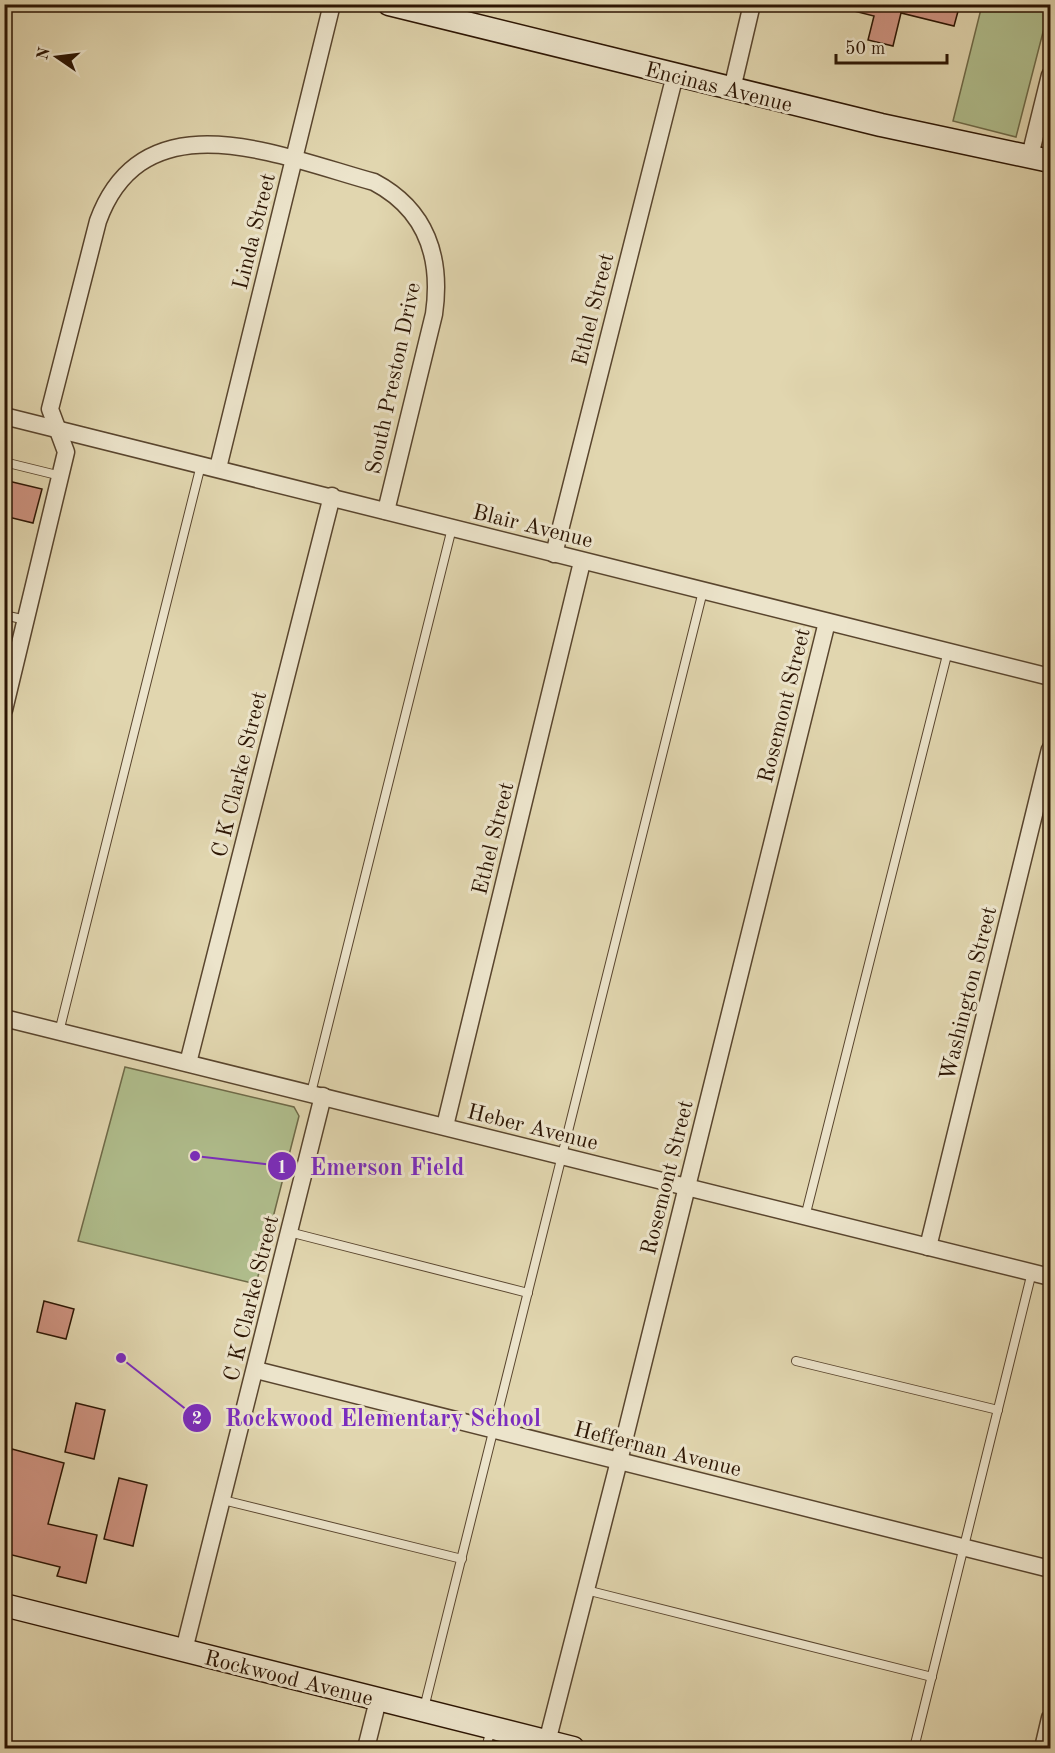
<svg xmlns="http://www.w3.org/2000/svg" width="1055" height="1753" font-family="'Old Standard TT',serif">
  <style>
    .green { fill: #b0be8d; stroke: #6e6a48; stroke-width: 1.5 }
    .building { fill: #ce9381; stroke: #2c1503; stroke-width: 1.5 }
    .lines { fill: none; stroke-linecap: round; stroke-linejoin: round }
    .lane-casing { stroke: #59452e; stroke-width: 10 }
    .street-casing { stroke: #59452e; stroke-width: 19 }
    .secondary-casing { stroke: #2c1503; stroke-width: 25 }
    .lane { stroke: #ece4cb; stroke-width: 8 }
    .street { stroke: #ece4cb; stroke-width: 16 }
    .secondary { stroke: #ece4cb; stroke-width: 22 }
    .labels { text-anchor: middle; stroke-width: 6; stroke-linejoin: round; paint-order: stroke }
    .street-label { font-size: 22px; fill: #2c1503; stroke: #ece4cb }
    .leader { fill: none; stroke: #7b2cbf; stroke-width: 2 }
    .callout-dot { fill: #7b2cbf; stroke: #ece4cb; stroke-width: 2 }
    .mark-label { font-size: 18px; text-anchor: middle; font-weight: bold; fill: #fff }
    .callout-label { font-size: 24px; text-anchor: middle; font-weight: bold; fill: #7b2cbf; stroke: #ece4cb; stroke-width: 6; stroke-linejoin: round; paint-order: stroke }
  </style>
  <rect width="100%" height="100%" fill="#e1d6af"/>
  <filter id="stains"><feTurbulence type="fractalNoise" baseFrequency=".00333" numOctaves="4"/><feColorMatrix values="0 0 0 0 .2 0 0 0 0 .09 0 0 0 0 .02 0 0 0 .5 -.17"/></filter>
  <radialGradient id="worn" r=".72"><stop offset=".6" stop-color="#630" stop-opacity="0"/><stop offset="1" stop-color="#630" stop-opacity=".3"/></radialGradient>
  <!-- green -->
  <g class="green">
    <polygon points="982,5 1050,5 1016,137 953,121"/>
    <polygon points="125,1067 294,1107 299,1116 256,1284 78,1241"/>
  </g>
  <!-- building -->
  <g class="building">
    <polygon points="847,4 960,4 954,26 901,13 893,46 868,40 874,16 846,9"/>
    <polygon points="4,480 42,489 33,523 4,516"/>
    <polygon points="44,1301 74,1309 66,1339 37,1332"/>
    <polygon points="76,1403 105,1410 94,1459 65,1452"/>
    <polygon points="12,1449 64,1463 48,1524 97,1535 86,1583 57,1576 60,1567 4,1553 4,1477"/>
    <polygon points="119,1478 147,1485 133,1546 104,1539"/>
  </g>
  <g class="lines">
    <defs>
      <g id="lane">
        <polyline points="4,462 61,476"/>
        <polyline points="4,615 26,620"/>
        <polyline points="59,1032 201,465"/>
        <polyline points="311,1093 452,528"/>
        <polyline points="805,1217 948,651"/>
        <polyline points="289,1232 528,1293"/>
        <polyline points="1048,1276 1050,1264"/>
        <polyline points="796,1361 998,1410"/>
        <polyline points="223,1500 462,1559"/>
        <polyline points="586,1590 932,1677"/>
        <polyline points="424,1708 703,591"/>
        <polyline points="486,1748 491,1729"/>
        <polyline points="914,1748 1032,1272"/>
      </g>
      <g id="street">
        <polyline points="732,89 752,4"/>
        <polyline points="1030,156 1050,75"/>
        <polyline points="4,416 1050,677"/>
        <polyline points="218,468 332,4"/>
        <polyline points="554,554 675,75"/>
        <path d="M4 710 66 452 50 409 98 221C144 95 282 157 374 182 427 210 442 258 434 314L386 511"/>
        <polyline points="4,1018 1050,1277"/>
        <polyline points="188,1063 332,496"/>
        <polyline points="445,1126 582,562"/>
        <polyline points="928,1247 1050,749"/>
        <polyline points="256,1370 1050,1569"/>
        <polyline points="184,1650 323,1096"/>
        <polyline points="547,1742 619,1461 827,622"/>
        <polyline points="366,1748 378,1700"/>
        <polyline points="1043,1748 1050,1718"/>
      </g>
      <g id="secondary">
        <polyline points="389,4 881,125 1050,161"/>
        <polyline points="4,1605 573,1748"/>
      </g>
    </defs>
    <!-- lane casing -->
    <use href="#lane" class="lane-casing"/>
    <!-- street casing -->
    <use href="#street" class="street-casing"/>
    <!-- secondary casing -->
    <use href="#secondary" class="secondary-casing"/>
    <!-- lane -->
    <use href="#lane" class="lane"/>
    <!-- street -->
    <use href="#street" class="street"/>
    <!-- secondary -->
    <use href="#secondary" class="secondary"/>
  </g>
  <g class="labels">
    <!-- street labels -->
    <g class="street-label">
      <text transform="translate(719 86) rotate(14)" y="8">Encinas Avenue</text>
      <text transform="translate(253 231) rotate(-76)" y="8">Linda Street</text>
      <text transform="translate(592 309) rotate(-76)" y="8">Ethel Street</text>
      <text transform="translate(392 378) rotate(-78)" y="8">South Preston Drive</text>
      <text transform="translate(533 525) rotate(14)" y="8">Blair Avenue</text>
      <text transform="translate(783 705) rotate(-76)" y="8">Rosemont Street</text>
      <text transform="translate(238 774) rotate(-76)" y="8">C K Clarke Street</text>
      <text transform="translate(492 838) rotate(-76)" y="8">Ethel Street</text>
      <text transform="translate(967 993) rotate(-76)" y="8">Washington Street</text>
      <text transform="translate(533 1126) rotate(14)" y="8">Heber Avenue</text>
      <text transform="translate(666 1177) rotate(-76)" y="8">Rosemont Street</text>
      <text transform="translate(250 1298) rotate(-76)" y="8">C K Clarke Street</text>
      <text transform="translate(658 1448) rotate(14)" y="8">Heffernan Avenue</text>
      <text transform="translate(289 1677) rotate(14)" y="8">Rockwood Avenue</text>
    </g>
  </g>
  <!-- callouts -->
  <path class="leader" d="M195 1156L282 1166M121 1358L197 1418"/>
  <g class="callout-dot">
    <circle cx="195" cy="1156" r="6"/>
    <circle cx="121" cy="1358" r="6"/>
    <circle cx="282" cy="1166" r="15"/>
    <circle cx="197" cy="1418" r="15"/>
  </g>
  <g class="mark-label">
    <text x="282" y="1173">1</text>
    <text x="197" y="1424">2</text>
  </g>
  <g class="callout-label">
    <text x="387" y="1175">Emerson Field</text>
    <text x="383" y="1426">Rockwood Elementary School</text>
  </g>
  <!-- margin -->
  <rect width="1055" height="1753" fill="none" stroke="#e1d6af" stroke-width="24"/>
  <rect x="6" y="6" width="1043" height="1741" fill="none" stroke="#2c1503" stroke-width="3"/>
  <rect x="12" y="12" width="1031" height="1729" fill="none" stroke="#2c1503" stroke-width="1.5"/>
  <!-- north arrow -->
  <g transform="translate(57 57) rotate(284)" stroke="#ece4cb" stroke-width="4.5" paint-order="stroke">
  <path d="M0-4.5L10 22L0 15L-10 22Z" fill="#2c1503"/>
  <text y="-9" font-size="16" font-weight="bold" text-anchor="middle" fill="#2c1503">N</text>
  </g>
  <!-- scale -->
  <path d="M836 54v9h111v-9" fill="none" stroke="#2c1503" stroke-width="3"/>
  <text x="845" y="54" font-size="18" fill="#2c1503" stroke="#ece4cb" stroke-width="4.5" paint-order="stroke">50 m</text>
  <rect width="100%" height="100%" filter="url(#stains)"/>
  <rect width="100%" height="100%" fill="url(#worn)"/>
</svg>
